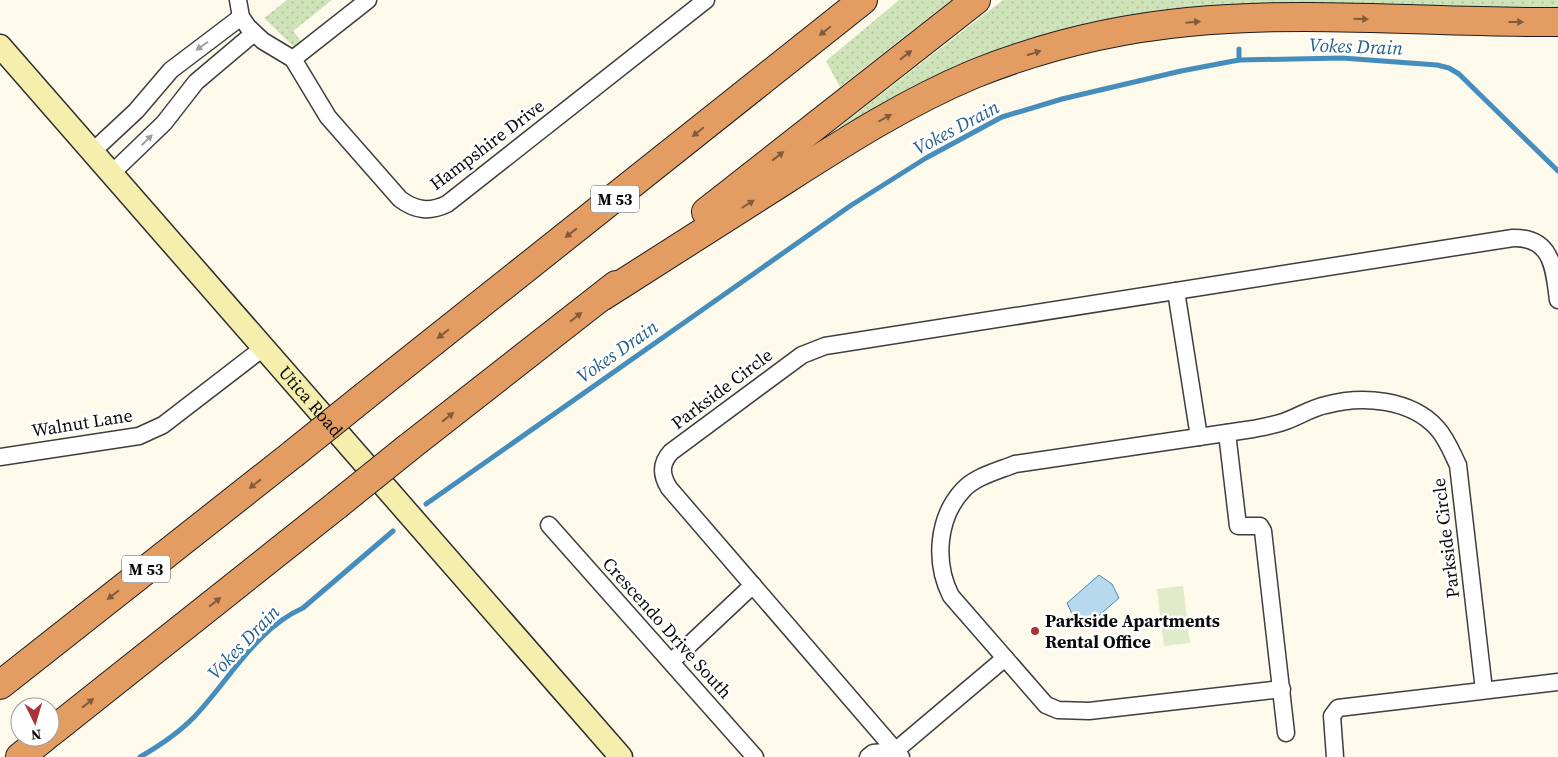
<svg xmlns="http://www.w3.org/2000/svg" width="1558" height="757" font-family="'Source Serif 4',serif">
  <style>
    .grass { fill: url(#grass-dots) }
    .pitch { fill: #e0ebca }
    .water { fill: #b6d9ee; stroke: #458dbd }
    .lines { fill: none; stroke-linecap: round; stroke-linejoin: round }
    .stream { stroke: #458dbd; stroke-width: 5 }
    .street-casing { stroke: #3e3e3e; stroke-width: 19 }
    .secondary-casing { stroke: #2d2d2d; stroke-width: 25 }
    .highway-casing { stroke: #1c1c1c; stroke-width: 30 }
    .street { stroke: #fff; stroke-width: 16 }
    .secondary { stroke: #f6eead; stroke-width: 22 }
    .highway { stroke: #e39d62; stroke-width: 28 }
    .highway-bridge-casing { stroke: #1c1c1c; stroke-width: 30; stroke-linecap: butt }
    .highway-bridge { stroke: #e39d62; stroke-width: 28 }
    .oneway { fill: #825b3b }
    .oneway2 { fill: #9d9d9d }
    .poi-dot { fill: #aa3439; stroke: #fff; stroke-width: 2 }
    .labels { text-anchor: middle; stroke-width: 5; stroke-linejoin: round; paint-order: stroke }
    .shield { fill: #fff; stroke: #545454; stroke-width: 1 }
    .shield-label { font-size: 16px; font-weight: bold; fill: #0b0b0b }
    .street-label { font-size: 18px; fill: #0b0b0b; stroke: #fff }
    .poi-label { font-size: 18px; font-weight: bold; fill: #0b0b0b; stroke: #fff; text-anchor: start }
    .water-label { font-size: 19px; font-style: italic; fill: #235f8d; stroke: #fff }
  </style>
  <defs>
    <pattern id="grass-dots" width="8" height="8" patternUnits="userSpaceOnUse" patternTransform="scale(1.25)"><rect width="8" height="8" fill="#cfe3b9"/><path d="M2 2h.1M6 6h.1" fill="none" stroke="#b0c19e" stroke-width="1.8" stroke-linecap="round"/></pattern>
  </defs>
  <rect width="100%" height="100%" fill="#fdf9eb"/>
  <!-- grass -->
  <g class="grass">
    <polygon points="287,0 332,0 293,31 303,44 296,49 264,18"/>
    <polygon points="899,0 951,0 840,87 826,61"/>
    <polygon points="1003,0 1558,0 1558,8 1279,7 1166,14 842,131 839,127"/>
  </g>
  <!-- pitch -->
  <polygon class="pitch" points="1183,586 1190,643 1164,646 1157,589"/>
  <!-- water -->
  <polygon class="water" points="1099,575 1112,584 1119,598 1087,626 1074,618 1067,603"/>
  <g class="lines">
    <!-- stream -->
    <g class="stream">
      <polyline points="1239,60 1239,49"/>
      <polyline points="426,504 850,206 926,158 1002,117 1062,99 1181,71 1239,60 1342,58 1437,65 1449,68 1459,74 1558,171"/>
      <path d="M140 757C159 746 180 732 195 716 229 680 257 628 303 608L393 531"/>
    </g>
    <defs>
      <g id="street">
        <path d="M238 0 241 17 248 27 263 41 293 59 328 117 400 199C416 211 430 212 447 204L706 0"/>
        <polyline points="293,59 368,0"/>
        <polyline points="92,152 136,111 171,70 241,17"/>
        <polyline points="111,174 164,123 196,82 254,33"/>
        <polyline points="1176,291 1199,437"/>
        <polyline points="1227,433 1238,526 1260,526 1263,531 1286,733"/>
        <polyline points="0,457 139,436 163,425 263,348"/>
        <polyline points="549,525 755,757"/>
        <polyline points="671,662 753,585"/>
        <path d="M1282 689 1089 711 1058 710 1046 705 951 596C934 563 937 518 963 490 976 476 998 471 1015 464L1253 429C1263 427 1274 425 1283 422 1298 417 1311 408 1326 405 1362 395 1411 399 1437 428 1447 439 1452 453 1458 465L1484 690"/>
        <polyline points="868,757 873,753 895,751"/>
        <polyline points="894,757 895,751 1005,658"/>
        <path d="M901 757 669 488C661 475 660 464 671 452L802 355 825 346 1513 238C1553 237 1554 270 1558 300"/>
        <polyline points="1335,757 1332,716 1338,708 1558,682"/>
      </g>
      <g id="secondary">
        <path id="s1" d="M0 46 621 757"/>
      </g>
      <g id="highway">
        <polyline points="706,212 976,0"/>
        <path d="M603 296C664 257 725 218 785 180 846 141 907 102 974 74 1041 47 1115 29 1188 22 1310 10 1435 23 1558 22"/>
        <polyline points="365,396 863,0"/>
        <polyline points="409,447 616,285"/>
        <polyline points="0,685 293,454"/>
        <polyline points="50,733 337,505"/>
        <polyline points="20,757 45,737"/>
      </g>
    </defs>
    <!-- street casing -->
    <use href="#street" class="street-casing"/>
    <!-- secondary casing -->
    <use href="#secondary" class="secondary-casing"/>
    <!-- highway casing -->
    <use href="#highway" class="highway-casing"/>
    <!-- street -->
    <use href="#street" class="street"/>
    <!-- secondary -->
    <use href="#secondary" class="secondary"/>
    <!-- highway -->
    <use href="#highway" class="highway"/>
    <defs>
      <g id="highway-bridge">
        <polyline points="293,454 365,396"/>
        <polyline points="337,505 409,447"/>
      </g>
    </defs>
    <!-- highway-bridge casing -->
    <use href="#highway-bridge" class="highway-bridge-casing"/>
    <!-- highway-bridge -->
    <use href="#highway-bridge" class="highway-bridge"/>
  </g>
  <!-- one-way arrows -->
  <defs><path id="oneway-solid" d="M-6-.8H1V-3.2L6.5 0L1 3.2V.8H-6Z" transform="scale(1.25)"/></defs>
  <g class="oneway">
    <use href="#oneway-solid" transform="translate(1361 19) rotate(1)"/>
    <use href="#oneway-solid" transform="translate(1193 22) rotate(-5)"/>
    <use href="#oneway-solid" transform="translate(1516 22)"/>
    <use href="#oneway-solid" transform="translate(825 31) rotate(141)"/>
    <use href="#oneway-solid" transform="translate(1034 53) rotate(-18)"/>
    <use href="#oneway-solid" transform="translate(906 55) rotate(-38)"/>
    <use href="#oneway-solid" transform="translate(885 118) rotate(-29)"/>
    <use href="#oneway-solid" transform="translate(698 132) rotate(141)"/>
    <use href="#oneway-solid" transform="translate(778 156) rotate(-38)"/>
    <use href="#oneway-solid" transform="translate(748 204) rotate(-32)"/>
    <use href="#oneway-solid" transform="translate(571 233) rotate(142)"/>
    <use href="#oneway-solid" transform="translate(576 317) rotate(-38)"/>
    <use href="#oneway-solid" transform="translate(443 334) rotate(142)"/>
    <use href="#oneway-solid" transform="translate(448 417) rotate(-38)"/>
    <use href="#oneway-solid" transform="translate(255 484) rotate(142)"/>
    <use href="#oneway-solid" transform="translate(113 595) rotate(142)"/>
    <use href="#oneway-solid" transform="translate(215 602) rotate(-38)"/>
    <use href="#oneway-solid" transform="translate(88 703) rotate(-38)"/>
  </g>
  <g class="oneway2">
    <use href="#oneway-solid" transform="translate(202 46) rotate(145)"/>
    <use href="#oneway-solid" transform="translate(147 140) rotate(-44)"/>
  </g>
  <!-- markers -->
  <circle class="poi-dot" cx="1035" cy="631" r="5"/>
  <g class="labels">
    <!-- shield labels -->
    <g class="shield">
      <rect x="591" y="185.5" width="48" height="27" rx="4"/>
      <rect x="122" y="555.5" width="48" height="27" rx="4"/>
    </g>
    <g class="shield-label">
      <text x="615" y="205">M 53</text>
      <text x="146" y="575">M 53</text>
    </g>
    <!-- street labels -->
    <g class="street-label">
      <text transform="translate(487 145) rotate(-37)" y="6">Hampshire Drive</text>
      <text transform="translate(722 389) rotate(-37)" y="6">Parkside Circle</text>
      <text dy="6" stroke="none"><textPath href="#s1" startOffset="472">Utica Road</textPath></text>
      <text transform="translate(82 423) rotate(-9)" y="6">Walnut Lane</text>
      <text transform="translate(1446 538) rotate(-97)" y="6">Parkside Circle</text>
      <text transform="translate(667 628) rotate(48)" y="6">Crescendo Drive South</text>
    </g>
    <!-- poi labels -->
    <g class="poi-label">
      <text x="1045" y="627">Parkside Apartments<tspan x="1045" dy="21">Rental Office</tspan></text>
    </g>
    <!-- water labels -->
    <g class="water-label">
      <text transform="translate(1356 46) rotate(2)" y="7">Vokes Drain</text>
      <text transform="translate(956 127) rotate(-28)" y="7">Vokes Drain</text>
      <text transform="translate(617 351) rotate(-35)" y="7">Vokes Drain</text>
      <text transform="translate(243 642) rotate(-46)" y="7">Vokes Drain</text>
    </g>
  </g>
  <!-- north arrow -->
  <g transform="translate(35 722) rotate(175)"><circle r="24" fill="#ffffff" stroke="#9d9d9d"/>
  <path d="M0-4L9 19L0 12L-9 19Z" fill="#aa3439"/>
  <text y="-8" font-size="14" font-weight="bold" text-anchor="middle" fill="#0b0b0b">N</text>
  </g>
</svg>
